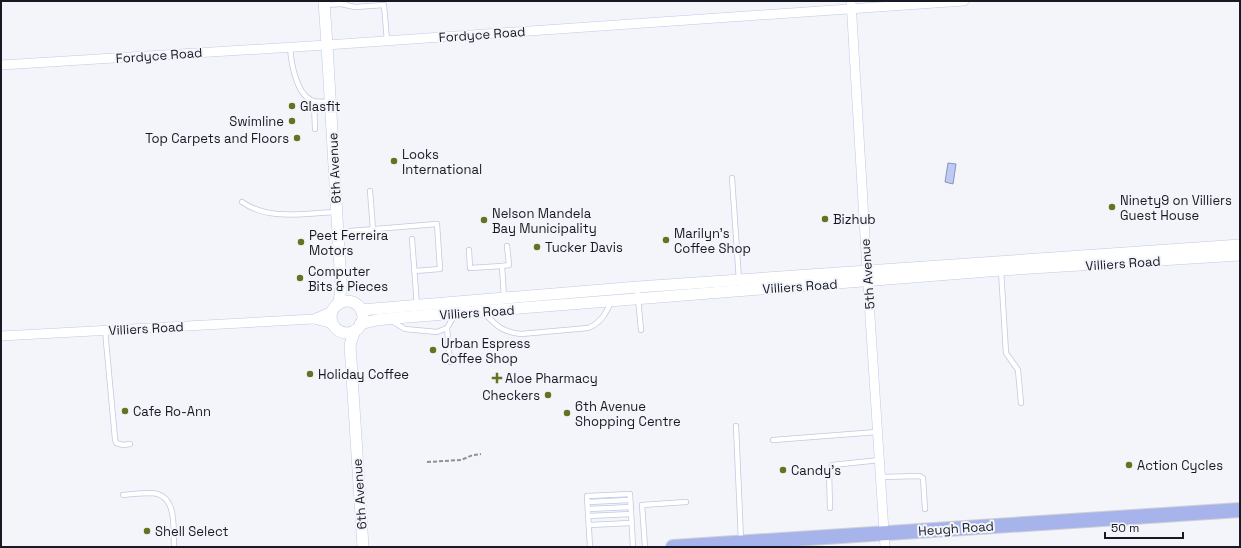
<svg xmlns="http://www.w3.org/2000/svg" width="1241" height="548" font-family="'Space Grotesk',sans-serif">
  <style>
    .water { fill: #bdcaf4; stroke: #8b95b6 }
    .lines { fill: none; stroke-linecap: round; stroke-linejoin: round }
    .service-casing { stroke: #c0c9e4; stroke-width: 6 }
    .minor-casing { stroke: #c0c9e4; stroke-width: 10 }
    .tertiary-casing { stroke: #c0c9e4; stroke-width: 12 }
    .primary-casing { stroke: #d1d1d3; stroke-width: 16 }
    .path { stroke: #8e9098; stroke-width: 2; stroke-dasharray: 4 2; stroke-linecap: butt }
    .service { stroke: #fff; stroke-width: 4.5 }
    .minor { stroke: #fff; stroke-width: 9 }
    .tertiary { stroke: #fff; stroke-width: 11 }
    .primary { stroke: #a6b4eb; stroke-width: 14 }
    .poi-dot { fill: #627322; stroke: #f3f5fb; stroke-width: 1.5 }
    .labels { text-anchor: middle; stroke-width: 4; stroke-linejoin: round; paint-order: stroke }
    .street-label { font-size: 13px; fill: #171a24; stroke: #f3f5fb }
    .poi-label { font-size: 13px; fill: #171a24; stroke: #f3f5fb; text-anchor: start }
  </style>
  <rect width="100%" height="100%" fill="#f3f5fb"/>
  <!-- water -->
  <polygon class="water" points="948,163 956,164 953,184 945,182"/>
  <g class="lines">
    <defs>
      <g id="service">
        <polyline points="341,4 355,7 384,5 387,41"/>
        <polyline points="324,5 341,4 345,1"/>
        <path d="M290 47C291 62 296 93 311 100 317 103 324 102 330 101"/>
        <polyline points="314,101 315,129"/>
        <polyline points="732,178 739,280"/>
        <polyline points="370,191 373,229"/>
        <path d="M242 202C269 221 305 213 336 212"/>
        <polyline points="338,232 437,224 440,269 415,271"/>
        <polyline points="412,239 417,306"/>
        <polyline points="469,250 470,268 502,266 504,298"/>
        <polyline points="502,266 509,265 507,246"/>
        <polyline points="1001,270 1006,353 1018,370 1021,403"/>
        <polyline points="637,287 641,330"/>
        <path d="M484 313C497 326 502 332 521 334L588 328C601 323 606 313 611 302"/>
        <polyline points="390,320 405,329 437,332 447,328 455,314"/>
        <polyline points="447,328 450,362"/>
        <polyline points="105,330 115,439 116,443 123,445 130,444"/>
        <polyline points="736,426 741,540"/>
        <polyline points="773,440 877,432"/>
        <polyline points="881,477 920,476 923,478 925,509"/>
        <path d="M123 495C132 494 142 493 151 493 178 494 173 528 174 547"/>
        <polyline points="588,502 630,500"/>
        <polyline points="830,508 829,471 832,465 880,460"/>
        <polyline points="588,509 631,507"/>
        <polyline points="589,516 631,514"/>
        <polyline points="589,525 631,523"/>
        <polyline points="590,547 587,496 630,494 633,547"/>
        <polyline points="645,547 642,505 686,502"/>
      </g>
      <g id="minor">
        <polyline points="851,1 867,270 885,547"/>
        <polyline points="1,65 327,45 964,1"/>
        <polyline points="314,319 333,324"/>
        <polyline points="1,336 314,319 332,311"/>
      </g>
      <g id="tertiary">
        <polyline points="324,1 327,45 341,286 339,304"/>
        <circle cx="347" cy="317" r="16"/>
        <polyline points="361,310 638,287 1240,245"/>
        <polyline points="360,324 376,320 395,318 1001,270 1240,255"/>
        <polyline points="355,330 350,345 363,547"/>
      </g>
      <polyline id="primary" points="673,547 1240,510"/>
    </defs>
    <!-- service casing -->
    <use href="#service" class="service-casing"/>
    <!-- minor casing -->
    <use href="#minor" class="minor-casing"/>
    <!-- tertiary casing -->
    <use href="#tertiary" class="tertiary-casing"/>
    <!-- primary casing -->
    <use href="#primary" class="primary-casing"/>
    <!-- path -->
    <polyline class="path" points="427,462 461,460 473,455 481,454"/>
    <!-- service -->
    <use href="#service" class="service"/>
    <!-- minor -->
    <use href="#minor" class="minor"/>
    <!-- tertiary -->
    <use href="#tertiary" class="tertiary"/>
    <!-- primary -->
    <use href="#primary" class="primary"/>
  </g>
  <!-- markers -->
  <g class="poi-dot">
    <circle cx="292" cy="106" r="4"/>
    <circle cx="292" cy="121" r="4"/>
    <circle cx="297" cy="138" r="4"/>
    <circle cx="394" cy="161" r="4"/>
    <circle cx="1112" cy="207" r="4"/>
    <circle cx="825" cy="219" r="4"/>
    <circle cx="484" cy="220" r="4"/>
    <circle cx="666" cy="240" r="4"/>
    <circle cx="301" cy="242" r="4"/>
    <circle cx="537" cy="247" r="4"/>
    <circle cx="300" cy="278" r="4"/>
    <circle cx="433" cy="350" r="4"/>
    <circle cx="310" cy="374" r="4"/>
    <path d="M495 372h4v4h4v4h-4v4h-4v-4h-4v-4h4z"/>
    <circle cx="548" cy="395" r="4"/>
    <circle cx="125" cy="411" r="4"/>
    <circle cx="567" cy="413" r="4"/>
    <circle cx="1129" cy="465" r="4"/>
    <circle cx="783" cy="470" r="4"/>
    <circle cx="147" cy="531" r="4"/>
  </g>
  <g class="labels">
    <!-- street labels -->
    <g class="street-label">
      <text transform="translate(482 34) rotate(-4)" y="5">Fordyce Road</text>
      <text transform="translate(159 55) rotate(-4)" y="5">Fordyce Road</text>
      <text transform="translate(334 168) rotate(-93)" y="5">6th Avenue</text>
      <text transform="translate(1123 263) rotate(-4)" y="5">Villiers Road</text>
      <text transform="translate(867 274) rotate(-94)" y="5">5th Avenue</text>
      <text transform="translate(800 286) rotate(-4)" y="5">Villiers Road</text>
      <text transform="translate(477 312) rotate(-4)" y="5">Villiers Road</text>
      <text transform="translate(146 328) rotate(-3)" y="5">Villiers Road</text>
      <text transform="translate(359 494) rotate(-94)" y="5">6th Avenue</text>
      <text transform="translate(956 528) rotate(-4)" y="5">Heugh Road</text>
    </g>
    <!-- poi labels -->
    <g class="poi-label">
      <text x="300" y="111">Glasfit</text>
      <text x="284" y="126" text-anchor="end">Swimline</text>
      <text x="289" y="143" text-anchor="end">Top Carpets and Floors</text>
      <text x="402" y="159">Looks<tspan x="402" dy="15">International</tspan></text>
      <text x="1120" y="205">Ninety9 on Villiers<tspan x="1120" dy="15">Guest House</tspan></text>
      <text x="492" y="218">Nelson Mandela<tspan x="492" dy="15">Bay Municipality</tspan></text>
      <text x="833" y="224">Bizhub</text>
      <text x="674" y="238">Marilyn's<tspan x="674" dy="15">Coffee Shop</tspan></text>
      <text x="309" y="240">Peet Ferreira<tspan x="309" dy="15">Motors</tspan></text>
      <text x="545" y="252">Tucker Davis</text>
      <text x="308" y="276">Computer<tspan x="308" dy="15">Bits &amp; Pieces</tspan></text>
      <text x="441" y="348">Urban Espress<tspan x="441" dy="15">Coffee Shop</tspan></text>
      <text x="318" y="379">Holiday Coffee</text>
      <text x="505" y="383">Aloe Pharmacy</text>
      <text x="540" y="400" text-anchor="end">Checkers</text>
      <text x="575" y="411">6th Avenue<tspan x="575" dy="15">Shopping Centre</tspan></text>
      <text x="133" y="416">Cafe Ro-Ann</text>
      <text x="1137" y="470">Action Cycles</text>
      <text x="791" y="475">Candy's</text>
      <text x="155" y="536">Shell Select</text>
    </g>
  </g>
  <!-- border -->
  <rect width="1241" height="548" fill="none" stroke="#171a24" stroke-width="4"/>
  <!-- scale -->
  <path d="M1105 532v6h78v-6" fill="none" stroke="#171a24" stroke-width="2"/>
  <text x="1111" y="532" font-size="12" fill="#171a24" stroke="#f3f5fb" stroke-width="3" paint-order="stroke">50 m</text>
</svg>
